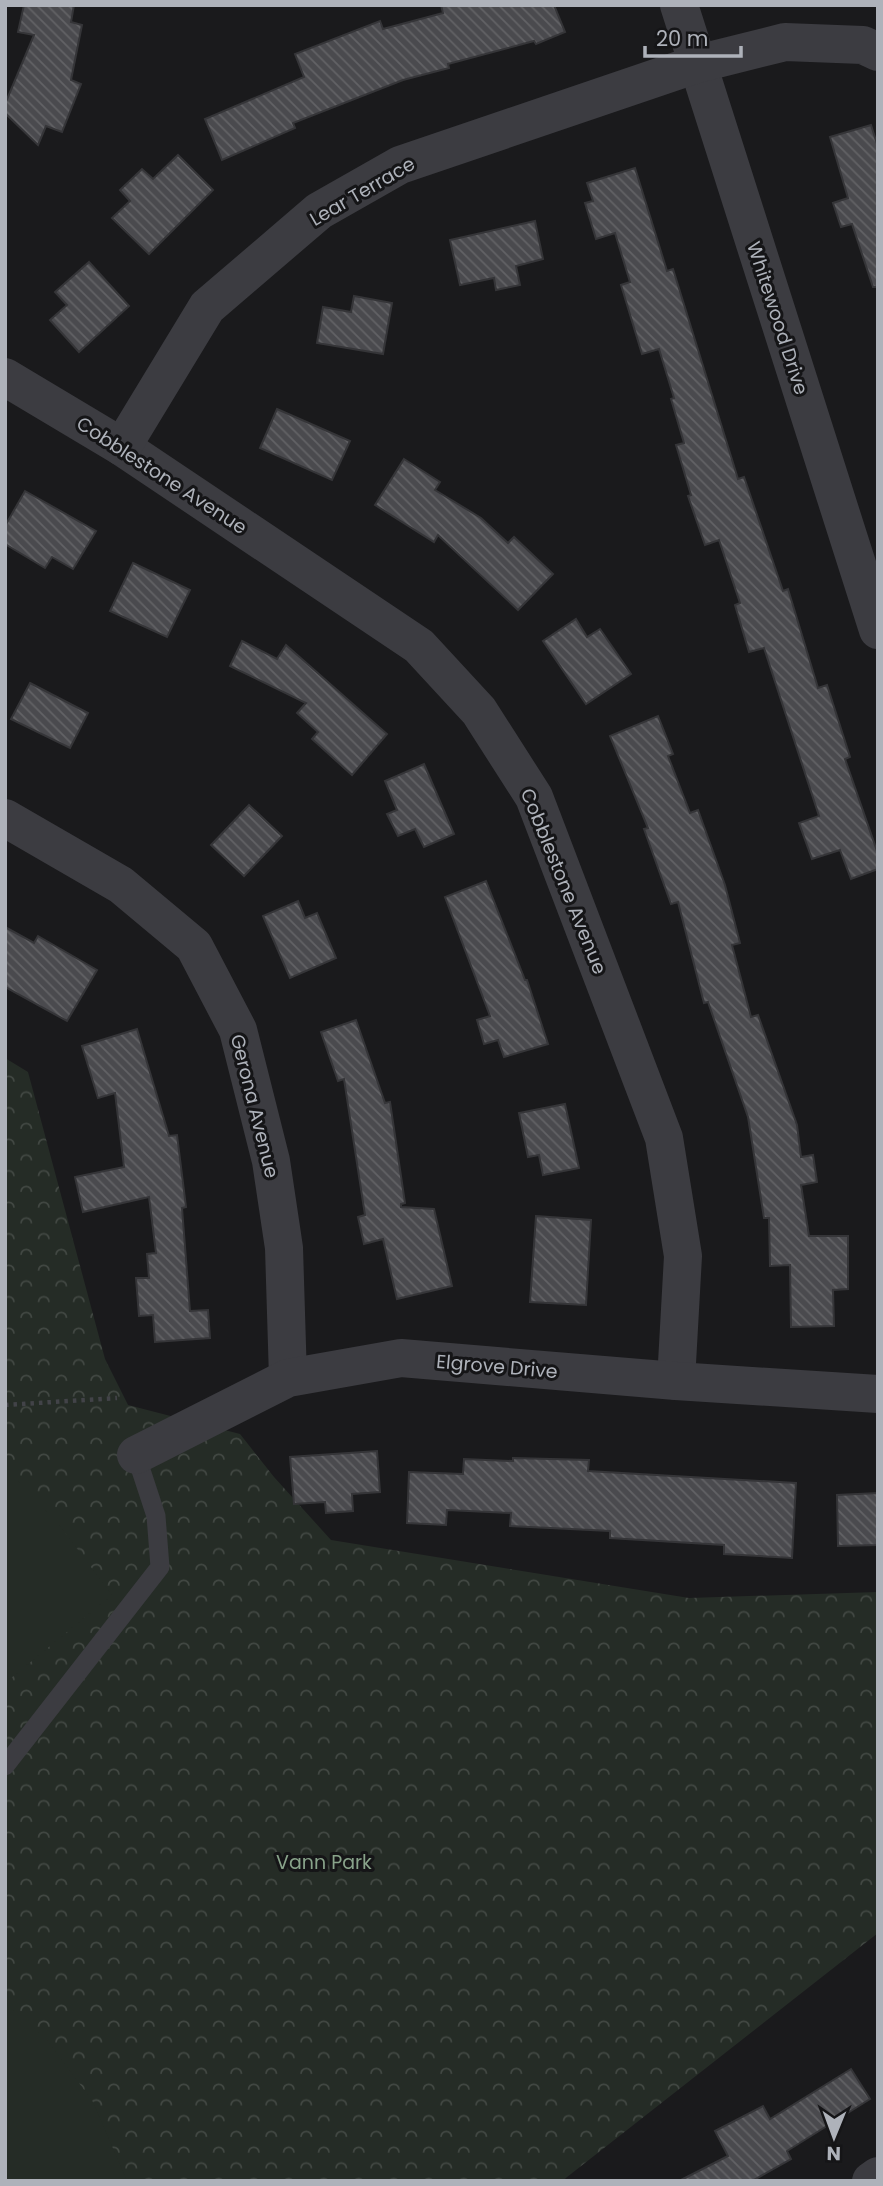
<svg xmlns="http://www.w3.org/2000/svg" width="883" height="2186" font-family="Poppins,sans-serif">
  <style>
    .park { fill: url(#park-crowns) }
    .pitch { fill: #252c26 }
    .building { fill: url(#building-back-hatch); stroke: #353538; stroke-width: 2 }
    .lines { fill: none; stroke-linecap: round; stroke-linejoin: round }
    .path { stroke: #424348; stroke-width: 4.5; stroke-dasharray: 3.5 5; stroke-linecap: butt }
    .lane { stroke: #3c3c41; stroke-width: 19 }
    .street { stroke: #3c3c41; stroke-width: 38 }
    .labels { text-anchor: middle; stroke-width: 6; stroke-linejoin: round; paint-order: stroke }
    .street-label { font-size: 19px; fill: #aeb2ba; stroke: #151517 }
    .park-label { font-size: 19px; fill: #88a38a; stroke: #151517 }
  </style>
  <defs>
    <pattern id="park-crowns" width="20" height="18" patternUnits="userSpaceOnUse" patternTransform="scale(1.75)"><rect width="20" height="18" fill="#252c26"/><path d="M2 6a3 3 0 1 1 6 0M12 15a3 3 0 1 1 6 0" fill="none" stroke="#424843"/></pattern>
    <pattern id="building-back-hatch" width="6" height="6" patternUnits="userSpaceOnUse" patternTransform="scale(1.75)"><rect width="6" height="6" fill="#4a4a4e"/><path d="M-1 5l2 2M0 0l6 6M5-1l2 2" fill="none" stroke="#626265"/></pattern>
  </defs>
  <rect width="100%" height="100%" fill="#1a1a1c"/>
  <!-- park -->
  <polygon class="park" points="5,1058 28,1072 105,1359 128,1405 240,1434 274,1477 331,1540 689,1598 878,1592 878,1933 562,2181 5,2181"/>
  <!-- pitch -->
  <g class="pitch">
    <polygon points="5,1467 60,1526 112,1595 5,1683"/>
    <polygon points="5,2003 47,2040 93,2102 127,2181 5,2181"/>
  </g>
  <!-- building -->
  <g class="building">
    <polygon points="24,5 74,5 71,22 82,25 71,80 81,84 62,132 46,126 38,145 5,113 5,104 34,35 18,32"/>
    <polygon points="441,5 554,5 565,32 536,44 534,41 448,64 449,68 403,80 293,123 295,128 222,160 205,119 304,77 295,54 380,21 383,29 443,13"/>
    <polygon points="871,125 878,147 878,287 873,287 852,224 841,227 833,203 848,198 830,137"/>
    <polygon points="178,155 213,190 149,254 112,218 130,201 120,190 142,169 153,179"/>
    <polygon points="635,168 667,271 673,269 738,479 744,477 783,591 788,589 818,688 827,685 850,757 845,759 878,854 878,869 851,879 840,850 812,859 799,823 819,816 764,648 749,652 735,605 740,603 719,540 705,545 688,496 691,495 676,445 684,443 671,399 674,398 659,349 642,354 621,285 630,282 615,233 596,239 585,203 593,201 587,183"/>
    <polygon points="535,221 543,259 516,266 520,285 496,290 494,278 460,285 450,240"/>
    <polygon points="89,262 129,306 79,352 50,320 67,305 55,292"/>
    <polygon points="354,296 392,303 383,354 317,343 323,307 351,312"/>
    <polygon points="277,409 350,441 332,480 260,448"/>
    <polygon points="404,459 440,482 435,490 481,518 508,543 514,537 553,574 518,610 438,535 434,542 375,505"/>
    <polygon points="25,491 96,531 73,569 52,557 45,568 5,544 5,526"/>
    <polygon points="133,563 190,590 167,637 110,611"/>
    <polygon points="576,619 587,637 600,629 631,674 586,704 543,641"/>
    <polygon points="242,641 277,659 286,645 387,734 352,775 312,739 318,732 297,713 306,703 230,666"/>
    <polygon points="30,683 88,713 70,748 11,719"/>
    <polygon points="658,716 673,754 668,756 690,813 698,810 725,885 740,943 732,945 751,1017 758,1015 797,1125 801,1157 813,1155 817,1182 801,1185 809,1236 848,1236 848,1289 833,1290 834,1326 791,1327 790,1265 770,1266 769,1218 764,1218 748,1117 708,1002 704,1003 678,902 671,904 644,829 648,828 610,736"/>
    <polygon points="424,764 454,834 424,847 415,829 398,836 387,814 397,810 385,781"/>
    <polygon points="249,805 282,836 244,876 211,845"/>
    <polygon points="486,881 525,980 527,980 548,1044 504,1057 498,1040 484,1044 477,1020 490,1016 445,897"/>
    <polygon points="298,901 305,918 317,913 336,958 290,978 263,916"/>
    <polygon points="5,927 34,943 38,936 97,970 67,1021 5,987"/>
    <polygon points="356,1020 385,1103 390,1102 405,1203 401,1204 401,1207 434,1209 452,1286 397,1299 383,1239 364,1244 358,1217 365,1215 344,1079 338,1081 321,1032"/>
    <polygon points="137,1029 169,1136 177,1135 186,1207 182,1208 190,1311 208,1310 210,1338 155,1342 153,1315 139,1316 136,1278 149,1278 147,1254 156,1253 149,1197 83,1212 75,1177 124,1167 115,1093 98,1098 82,1046"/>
    <polygon points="565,1104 579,1168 543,1175 539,1155 528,1157 519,1113"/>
    <polygon points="536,1216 591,1220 586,1305 530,1302"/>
    <polygon points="377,1451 380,1492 352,1494 353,1511 326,1513 325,1502 294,1504 290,1457"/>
    <polygon points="513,1458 589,1460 588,1471 796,1483 792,1558 724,1554 724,1545 610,1538 610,1531 510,1526 511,1513 447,1510 446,1525 407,1523 409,1472 463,1474 464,1459 513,1461"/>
    <polygon points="878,1493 878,1545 838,1546 837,1495"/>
    <polygon points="851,2069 870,2099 787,2151 791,2159 752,2181 679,2181 728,2156 715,2131 763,2106 770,2119"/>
  </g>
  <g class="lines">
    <!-- path -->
    <polyline class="path" points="5,1405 117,1398"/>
    <!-- lane -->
    <polyline class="lane" points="5,1766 160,1567 156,1516 136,1455"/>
    <!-- street -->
    <g class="street">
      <polyline points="679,5 878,630"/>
      <polyline points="5,377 122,447 419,646 479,711 534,797 664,1138 683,1256 676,1381"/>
      <polyline points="122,447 207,307 319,211 400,165 697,64 785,42 863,45 878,52"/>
      <polyline points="5,818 121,885 194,946 238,1030 271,1161 284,1248 288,1378"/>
      <polyline points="136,1455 288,1378 401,1358 676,1381 878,1394"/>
      <polyline points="871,2181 878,2176"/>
    </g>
  </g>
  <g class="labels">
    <!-- street labels -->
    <g class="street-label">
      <text transform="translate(362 191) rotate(-30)" y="7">Lear Terrace</text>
      <text transform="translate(778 318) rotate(72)" y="7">Whitewood Drive</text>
      <text transform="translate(162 475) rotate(33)" y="7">Cobblestone Avenue</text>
      <text transform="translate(564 881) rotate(68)" y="7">Cobblestone Avenue</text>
      <text transform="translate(255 1106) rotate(76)" y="7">Gerona Avenue</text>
      <text transform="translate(497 1366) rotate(5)" y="7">Elgrove Drive</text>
    </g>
    <!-- park labels -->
    <g class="park-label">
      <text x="324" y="1869">Vann Park</text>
    </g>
  </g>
  <!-- border -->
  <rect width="883" height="2186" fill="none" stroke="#aeb2ba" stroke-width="14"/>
  <!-- north arrow -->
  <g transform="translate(834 2137) rotate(181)" stroke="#151517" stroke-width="5" paint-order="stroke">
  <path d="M0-5L12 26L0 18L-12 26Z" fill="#aeb2ba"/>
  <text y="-10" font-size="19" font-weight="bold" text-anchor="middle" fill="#aeb2ba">N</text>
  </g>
  <!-- scale -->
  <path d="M645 46v10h96v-10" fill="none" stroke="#aeb2ba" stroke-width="3.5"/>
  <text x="656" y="46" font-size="21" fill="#aeb2ba" stroke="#151517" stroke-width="5" paint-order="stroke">20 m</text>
</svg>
